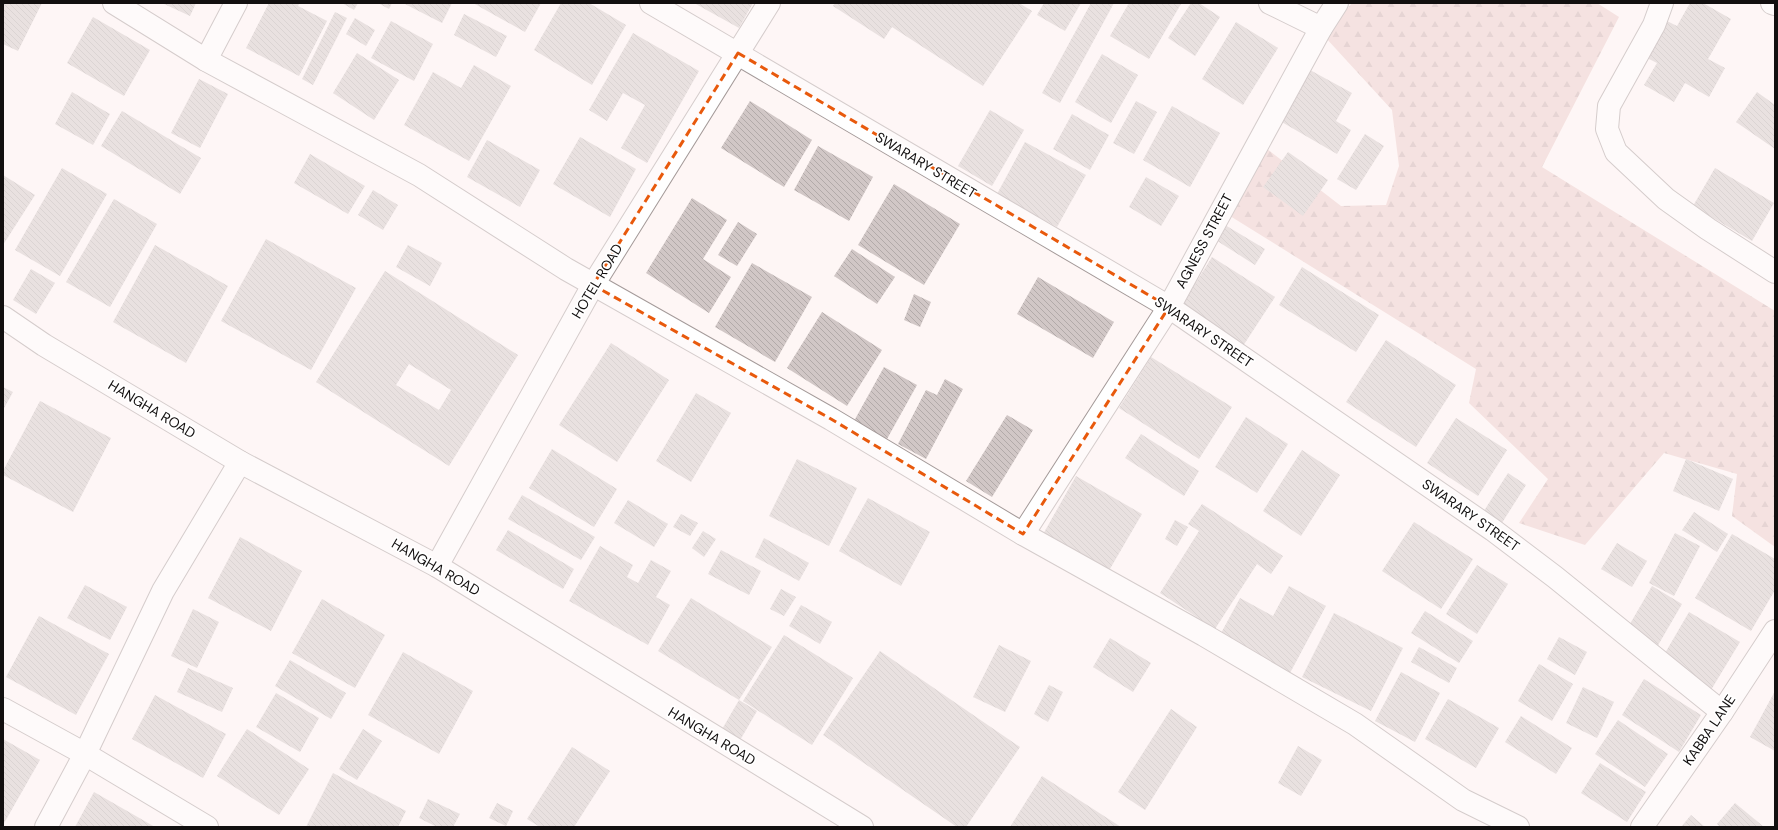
<svg xmlns="http://www.w3.org/2000/svg" width="1778" height="830" font-family="'DM Sans',sans-serif">
  <style>
    .forest { fill: url(#forest-firs) }
    .building { fill: url(#building-back-hatch); fill-rule: evenodd }
    .lines { fill: none; stroke-linecap: round; stroke-linejoin: round }
    .minor-casing { stroke: #a49a99; stroke-width: 24 }
    .highway-casing { stroke: #a49a99; stroke-width: 24 }
    .minor { stroke: #fff; stroke-width: 22 }
    .highway { stroke: #fff; stroke-width: 22 }
    .marked { fill: none; stroke: #e8590c; stroke-width: 3; stroke-dasharray: 8 5; stroke-linejoin: round }
    .labels { text-anchor: middle; stroke-width: 3.5; stroke-linejoin: round; paint-order: stroke }
    .street-label { font-size: 14px; fill: #120f0f; stroke: #fff }
  </style>
  <defs>
    <pattern id="forest-firs" width="22" height="20" patternUnits="userSpaceOnUse"><rect width="22" height="20" fill="#eccac7"/><path d="M5 1l3.5 6h-7zM16 11l3.5 6h-7z" fill="#c9acaa"/></pattern>
    <pattern id="building-back-hatch" width="6" height="6" patternUnits="userSpaceOnUse"><rect width="6" height="6" fill="#d1c7c6"/><path d="M-1 5l2 2M0 0l6 6M5-1l2 2" fill="none" stroke="#b2aaa9"/></pattern>
  </defs>
  <rect width="100%" height="100%" fill="#fef6f5"/>
  <!-- forest -->
  <polygon class="forest" points="1352,3 1597,3 1619,17 1542,167 1775,311 1775,547 1732,516 1737,474 1664,453 1585,545 1519,523 1548,479 1469,403 1476,369 1222,211 1262,145 1341,206 1386,205 1399,166 1392,110 1325,37"/>
  <!-- building -->
  <g class="building">
    <polygon points="3,3 42,3 18,51 3,44"/>
    <polygon points="162,3 196,3 190,16"/>
    <polygon points="269,3 299,3 298,6 327,21 299,76 246,48"/>
    <polygon points="342,3 358,3 354,10"/>
    <polygon points="378,3 392,3 389,9"/>
    <polygon points="403,3 452,3 442,23"/>
    <polygon points="473,3 541,3 525,32"/>
    <polygon points="561,3 589,3 626,25 592,85 534,50"/>
    <polygon points="694,3 753,3 739,28"/>
    <polygon points="835,3 1019,3 1032,11 983,86 892,27 884,39 833,6"/>
    <polygon points="1044,3 1081,3 1065,31 1037,15"/>
    <polygon points="1091,3 1114,3 1060,103 1042,93"/>
    <polygon points="1129,3 1181,4 1149,59 1110,36"/>
    <polygon points="1191,3 1199,3 1220,17 1195,56 1168,38"/>
    <polygon points="1690,3 1703,3 1731,19 1708,59 1725,68 1709,97 1685,83 1674,102 1644,85 1657,63 1647,58 1667,21 1677,26"/>
    <polygon points="335,12 347,18 313,85 302,79"/>
    <polygon points="464,14 507,36 496,57 454,35"/>
    <polygon points="93,17 150,50 124,96 67,63"/>
    <polygon points="355,18 375,30 366,46 346,34"/>
    <polygon points="391,21 433,44 414,81 371,58"/>
    <polygon points="1236,22 1278,48 1243,105 1202,79"/>
    <polygon points="633,33 699,71 647,163 621,148 645,105 623,93 607,121 589,110"/>
    <polygon points="357,53 399,80 374,120 333,93"/>
    <polygon points="1102,54 1138,75 1111,123 1075,102"/>
    <polygon points="474,65 511,86 469,161 404,125 433,72 461,88"/>
    <polygon points="1310,70 1352,93 1336,121 1351,130 1337,154 1280,121"/>
    <polygon points="199,79 228,94 200,148 171,133"/>
    <polygon points="72,92 110,114 93,145 55,124"/>
    <polygon points="1757,92 1775,105 1775,149 1736,122"/>
    <polygon points="750,101 812,140 784,187 721,148"/>
    <polygon points="1136,101 1157,112 1134,154 1113,143"/>
    <polygon points="1172,106 1220,133 1190,187 1143,160"/>
    <polygon points="990,110 1024,130 992,186 958,166"/>
    <polygon points="122,111 201,158 180,194 101,146"/>
    <polygon points="1072,114 1109,135 1090,170 1053,149"/>
    <polygon points="1365,134 1384,146 1356,190 1337,179"/>
    <polygon points="580,137 636,169 610,217 553,184"/>
    <polygon points="487,140 540,170 520,207 467,177"/>
    <polygon points="1025,142 1086,175 1057,227 997,194"/>
    <polygon points="818,146 873,177 849,221 794,190"/>
    <polygon points="1288,152 1328,180 1303,216 1263,187"/>
    <polygon points="310,154 365,186 348,214 294,183"/>
    <polygon points="62,168 107,194 60,276 15,250"/>
    <polygon points="1715,168 1774,203 1752,241 1693,206"/>
    <polygon points="3,175 35,195 3,245"/>
    <polygon points="1146,177 1179,196 1161,226 1129,207"/>
    <polygon points="894,184 960,224 924,285 858,245"/>
    <polygon points="373,190 398,205 383,230 358,215"/>
    <polygon points="692,198 727,220 703,259 731,277 709,313 646,273"/>
    <polygon points="114,199 157,224 110,307 66,282"/>
    <polygon points="738,222 757,234 737,266 718,255"/>
    <polygon points="1220,222 1265,249 1255,265 1211,237"/>
    <polygon points="266,239 356,288 311,370 221,321"/>
    <polygon points="155,245 228,286 186,363 113,322"/>
    <polygon points="408,245 442,263 430,286 396,267"/>
    <polygon points="852,249 895,277 877,304 834,276"/>
    <polygon points="1212,257 1275,297 1243,346 1181,306"/>
    <polygon points="752,263 812,297 775,362 715,327"/>
    <polygon points="1302,267 1379,315 1356,352 1279,305"/>
    <polygon points="31,269 55,283 36,314 13,300"/>
    <path d="M385 271 518 355 449 466 316 382ZM409 364 451 390 439 410 396 385Z"/>
    <polygon points="1038,277 1114,322 1093,358 1017,314"/>
    <polygon points="914,294 931,302 920,327 904,320"/>
    <polygon points="822,312 882,350 847,406 787,368"/>
    <polygon points="1386,340 1456,385 1416,447 1346,402"/>
    <polygon points="611,343 669,380 617,462 559,425"/>
    <polygon points="1151,357 1232,407 1199,459 1119,408"/>
    <polygon points="884,367 917,385 887,439 854,421"/>
    <polygon points="945,379 963,389 926,459 898,444 926,390 937,395"/>
    <polygon points="3,387 13,392 3,410"/>
    <polygon points="696,393 731,413 691,482 656,461"/>
    <polygon points="40,401 111,438 73,512 3,475 3,471"/>
    <polygon points="1007,415 1033,430 992,497 966,481"/>
    <polygon points="1246,417 1288,444 1257,493 1215,467"/>
    <polygon points="1456,418 1507,450 1478,496 1427,463"/>
    <polygon points="1141,434 1199,471 1184,496 1125,458"/>
    <polygon points="552,449 617,489 594,527 529,488"/>
    <polygon points="1302,450 1340,475 1301,536 1263,511"/>
    <polygon points="797,459 857,488 829,546 769,516"/>
    <polygon points="1686,459 1733,479 1719,511 1673,491"/>
    <polygon points="1508,473 1526,485 1500,526 1482,514"/>
    <polygon points="1076,476 1142,514 1107,574 1042,536"/>
    <polygon points="522,495 595,537 581,560 508,519"/>
    <polygon points="868,498 930,532 901,586 839,551"/>
    <polygon points="628,500 668,524 654,547 614,523"/>
    <polygon points="1202,504 1283,556 1271,574 1257,564 1215,629 1160,593 1199,531 1188,524"/>
    <polygon points="1694,512 1728,534 1717,552 1682,530"/>
    <polygon points="681,514 698,523 690,536 673,527"/>
    <polygon points="1175,520 1188,527 1177,546 1165,539"/>
    <polygon points="1414,522 1473,559 1441,609 1382,571"/>
    <polygon points="508,530 574,569 563,589 496,550"/>
    <polygon points="703,531 716,539 704,557 692,548"/>
    <polygon points="1675,533 1700,546 1674,596 1649,583"/>
    <polygon points="1732,534 1775,559 1775,590 1751,631 1695,598"/>
    <polygon points="240,537 302,571 271,631 208,598"/>
    <polygon points="764,538 809,563 799,581 755,557"/>
    <polygon points="1617,543 1647,561 1632,587 1601,569"/>
    <polygon points="600,546 633,565 627,577 638,583 651,560 671,571 656,597 670,605 648,645 569,601"/>
    <polygon points="721,550 761,571 749,595 708,574"/>
    <polygon points="1477,565 1508,584 1477,634 1446,614"/>
    <polygon points="85,585 127,607 110,640 67,618"/>
    <polygon points="1289,586 1326,606 1290,673 1220,635 1240,598 1273,616"/>
    <polygon points="1652,586 1682,604 1657,647 1627,629"/>
    <polygon points="781,589 796,597 784,616 770,609"/>
    <polygon points="691,598 772,647 739,700 658,651"/>
    <polygon points="322,599 385,635 355,688 292,653"/>
    <polygon points="801,605 832,622 820,644 789,626"/>
    <polygon points="193,609 219,622 197,668 171,656"/>
    <polygon points="1425,611 1473,641 1459,663 1411,633"/>
    <polygon points="1689,612 1740,642 1711,690 1661,660"/>
    <polygon points="1334,613 1403,648 1371,711 1302,677"/>
    <polygon points="39,616 109,654 76,715 6,677"/>
    <polygon points="784,635 853,678 812,745 743,701"/>
    <polygon points="1559,637 1587,652 1575,675 1547,659"/>
    <polygon points="1110,638 1151,663 1133,692 1093,667"/>
    <polygon points="999,645 1031,661 1005,712 973,697"/>
    <polygon points="1419,647 1457,668 1449,683 1411,662"/>
    <polygon points="880,651 1020,747 966,827 957,827 823,735"/>
    <polygon points="403,652 473,691 439,754 368,715"/>
    <polygon points="290,660 346,693 331,719 275,686"/>
    <polygon points="1539,664 1573,684 1552,721 1518,701"/>
    <polygon points="188,668 233,688 222,712 177,692"/>
    <polygon points="1401,672 1440,693 1415,742 1375,721"/>
    <polygon points="1644,679 1701,715 1679,752 1622,715"/>
    <polygon points="1049,685 1063,692 1048,722 1034,714"/>
    <polygon points="1583,687 1614,702 1597,738 1566,723"/>
    <polygon points="1775,691 1775,751 1750,737"/>
    <polygon points="276,693 319,718 300,752 256,727"/>
    <polygon points="155,695 226,734 203,778 132,739"/>
    <polygon points="1448,699 1499,728 1476,768 1425,739"/>
    <polygon points="739,700 757,711 739,742 721,731"/>
    <polygon points="1171,709 1197,727 1145,810 1118,792"/>
    <polygon points="1521,716 1572,748 1556,774 1505,742"/>
    <polygon points="1618,720 1668,754 1645,787 1595,754"/>
    <polygon points="247,729 309,769 279,815 217,776"/>
    <polygon points="363,729 382,741 357,780 339,769"/>
    <polygon points="3,739 40,760 3,825"/>
    <polygon points="1298,746 1322,760 1301,796 1278,783"/>
    <polygon points="572,747 610,771 574,827 540,827 527,819"/>
    <polygon points="1600,763 1646,792 1627,822 1581,793"/>
    <polygon points="333,773 406,811 398,827 306,827"/>
    <polygon points="1042,776 1121,827 1010,827"/>
    <polygon points="94,792 155,827 75,827"/>
    <polygon points="428,799 460,814 453,827 437,827 419,818"/>
    <polygon points="497,803 513,811 506,826 489,818"/>
    <polygon points="1735,803 1764,827 1720,827 1717,824"/>
    <polygon points="1691,815 1705,827 1681,827"/>
  </g>
  <g class="lines">
    <defs>
      <g id="minor">
        <polyline points="114,3 206,60 419,175 566,269 831,419 1023,534 1204,635 1355,724 1463,800 1518,827"/>
        <polyline points="651,3 1169,307 1493,530 1555,577 1722,712"/>
        <polyline points="1270,3 1321,28"/>
        <polyline points="1662,3 1654,25 1609,106 1607,129 1616,152 1666,199 1708,229 1775,272"/>
        <polyline points="1772,3 1775,4"/>
        <polyline points="206,60 236,3"/>
        <polyline points="1023,534 1169,307 1321,28 1337,3"/>
        <polyline points="437,566 593,285 769,3"/>
        <polyline points="3,709 85,754 207,827"/>
        <polyline points="46,827 85,754 163,591 240,462"/>
        <polyline points="1642,827 1722,712 1775,631"/>
      </g>
      <polyline id="highway" points="3,317 44,345 240,462 437,566 862,827"/>
    </defs>
    <!-- minor casing -->
    <use href="#minor" class="minor-casing"/>
    <!-- highway casing -->
    <use href="#highway" class="highway-casing"/>
    <!-- minor -->
    <use href="#minor" class="minor"/>
    <!-- highway -->
    <use href="#highway" class="highway"/>
  </g>
  <!-- marked area -->
  <path d="M0 0H1778V830H0ZM738 53 1169 307 1023 534 831 419 593 285Z" fill="#fef6f5" fill-opacity=".55" fill-rule="evenodd"/>
  <path class="marked" d="M738 53 1169 307 1023 534 831 419 593 285Z"/>
  <g class="labels">
    <!-- street labels -->
    <g class="street-label">
      <text transform="translate(926 165) rotate(31)" y="5">SWARARY STREET</text>
      <text transform="translate(1204 241) rotate(-62)" y="5">AGNESS STREET</text>
      <text transform="translate(597 281) rotate(-59)" y="5">HOTEL ROAD</text>
      <text transform="translate(1204 332) rotate(34)" y="5">SWARARY STREET</text>
      <text transform="translate(152 409) rotate(31)" y="5">HANGHA ROAD</text>
      <text transform="translate(1471 515) rotate(35)" y="5">SWARARY STREET</text>
      <text transform="translate(436 567) rotate(30)" y="5">HANGHA ROAD</text>
      <text transform="translate(1709 730) rotate(-56)" y="5">KABBA LANE</text>
      <text transform="translate(712 736) rotate(31)" y="5">HANGHA ROAD</text>
    </g>
  </g>
  <!-- border -->
  <rect width="1778" height="830" fill="none" stroke="#120f0f" stroke-width="8"/>
</svg>
